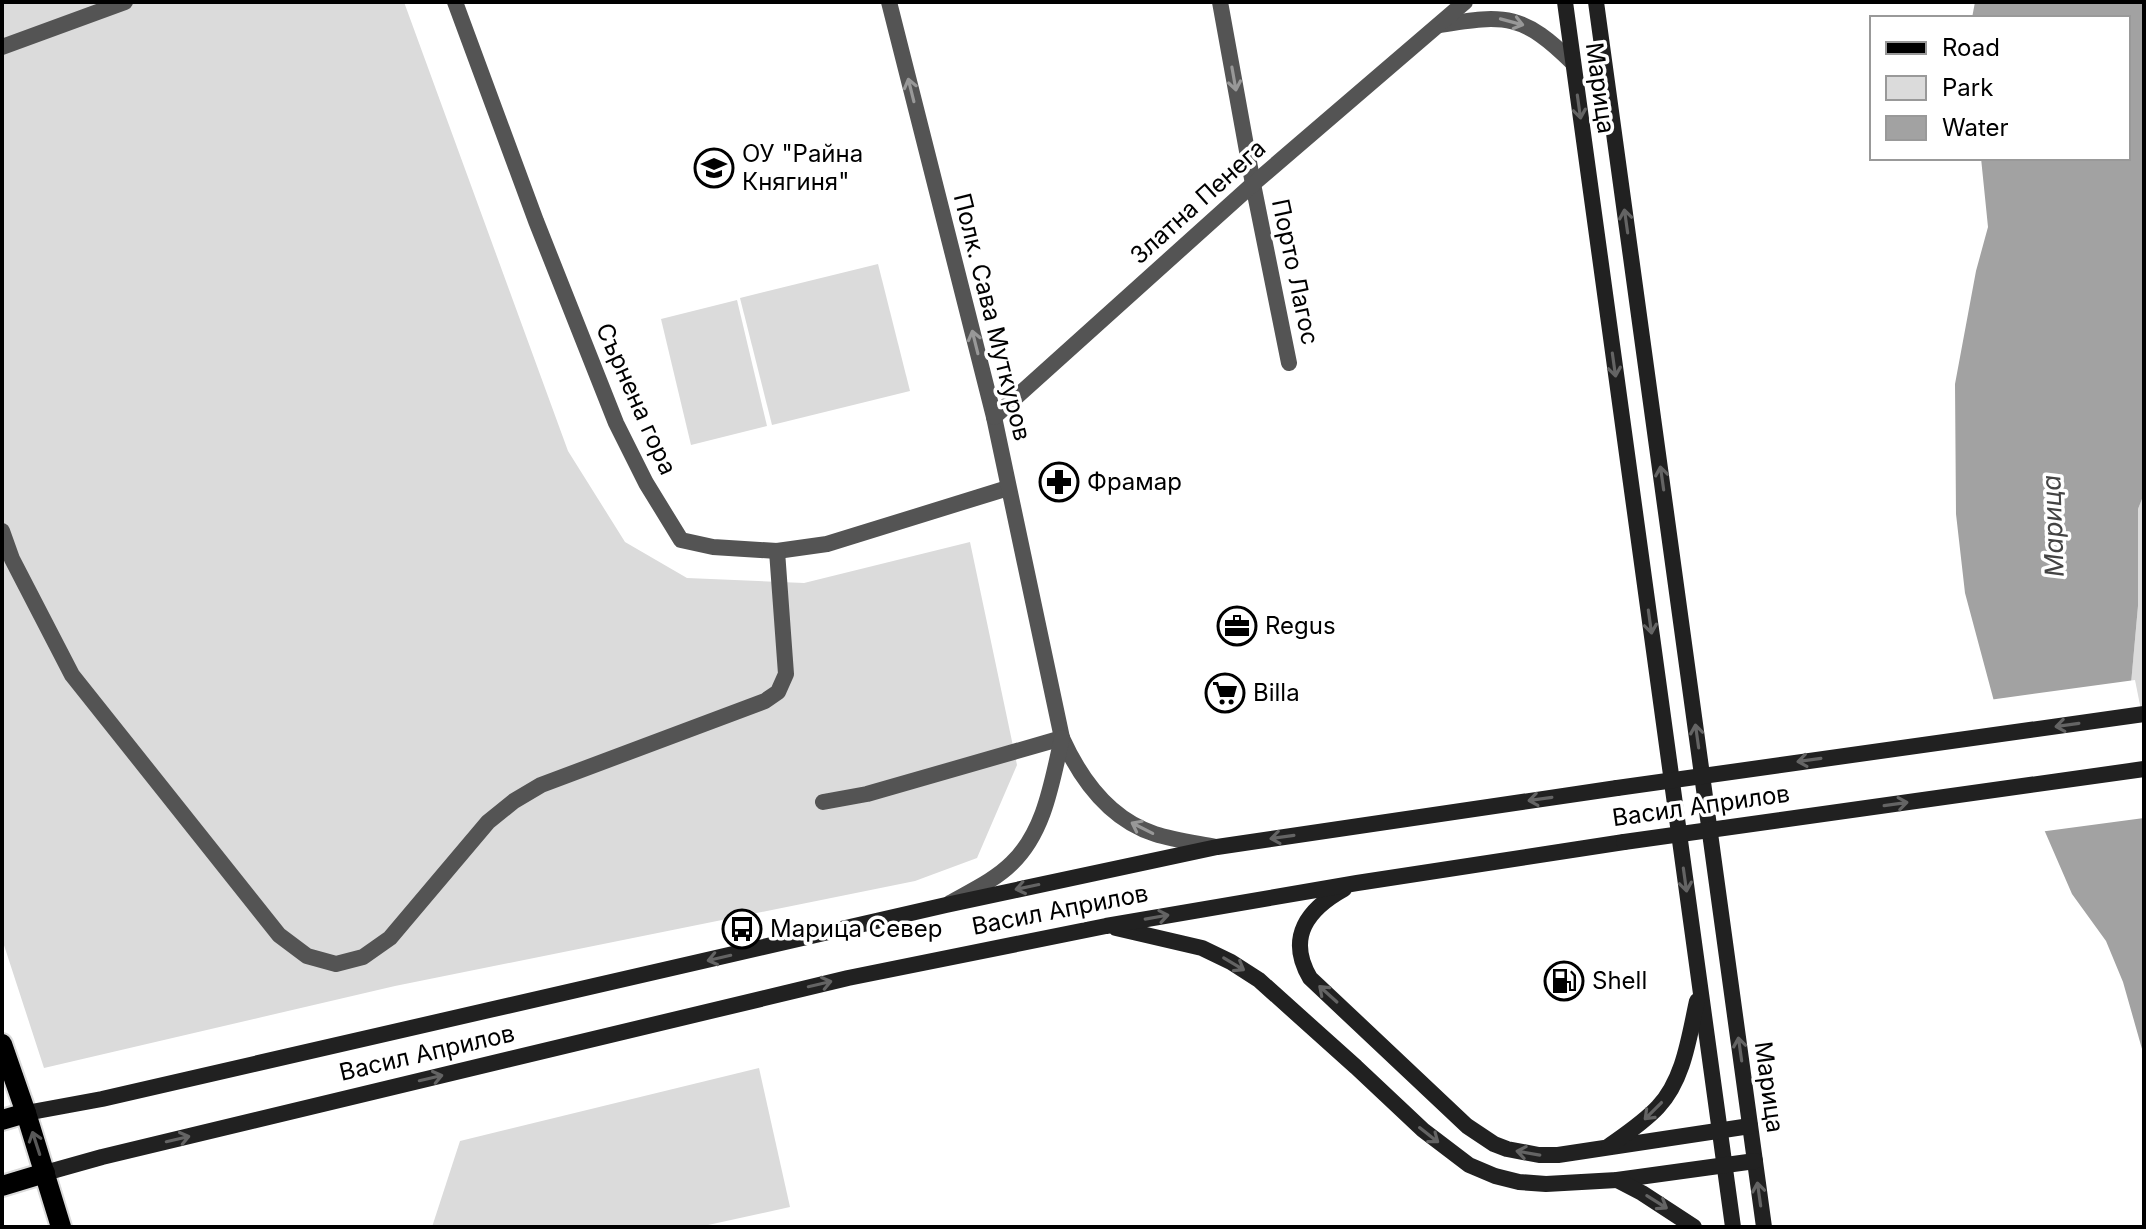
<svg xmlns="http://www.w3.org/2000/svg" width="2146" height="1229" font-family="Inter,sans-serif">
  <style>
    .green { fill: #dbdbdb }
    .water { fill: #a2a2a2 }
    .pier { fill: #fff }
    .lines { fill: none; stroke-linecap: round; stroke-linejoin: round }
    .primary-casing { stroke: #dbdbdb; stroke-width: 24 }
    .street { stroke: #545454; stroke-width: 16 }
    .secondary { stroke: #212121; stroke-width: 16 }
    .primary { stroke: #000; stroke-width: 20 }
    .secondary-bridge { stroke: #212121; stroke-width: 16 }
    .oneway { stroke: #989898 }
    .oneway2 { stroke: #646464 }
    .oneway3 { stroke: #595959 }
    .labels { text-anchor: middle; stroke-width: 7; stroke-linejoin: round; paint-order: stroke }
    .street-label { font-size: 24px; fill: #000; stroke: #fff }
    .poi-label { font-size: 24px; fill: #000; stroke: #fff; text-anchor: start }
    .water-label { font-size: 26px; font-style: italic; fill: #434343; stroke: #fff }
  </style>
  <rect width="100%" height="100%" fill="#fff"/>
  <!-- green -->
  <g class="green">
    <polygon points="2,2 404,2 568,451 625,542 687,578 804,583 970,542 1017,765 977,858 915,881 395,986 44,1068 2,939"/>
    <polygon points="878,264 910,391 772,425 740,298"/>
    <polygon points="737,300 767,426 691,445 661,319"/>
    <polygon points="2144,494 2144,744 2131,684 2138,606 2138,509"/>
    <polygon points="759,1068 790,1207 699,1227 432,1227 460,1141"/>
  </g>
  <!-- water -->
  <polygon class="water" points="1975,2 2144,2 2144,494 2138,509 2138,606 2131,684 2144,744 2144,1056 2123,982 2106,941 2072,894 2003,735 1965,593 1956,514 1955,384 1976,271 1988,227 1981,158 2128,158 2128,18 1972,18"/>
  <!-- pier -->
  <polygon class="pier" points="2135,680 2144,725 2144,818 2039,832 1999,736 1989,700"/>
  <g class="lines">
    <defs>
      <g id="primary">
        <polyline points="2,1044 26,1113 61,1227"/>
        <polyline points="2,1120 26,1113"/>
        <polyline points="2,1186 45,1173"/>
      </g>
    </defs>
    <!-- primary casing -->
    <use href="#primary" class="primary-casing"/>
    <!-- street -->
    <g class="street">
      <polyline points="455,2 536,221 616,423 646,483 681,540 713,547 777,551 827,544 1008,488"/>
      <path d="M889 2 994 417 1062 738C1081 780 1109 819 1155 834 1174 840 1196 843 1216 847"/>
      <polyline points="1220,2 1253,184 1289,363"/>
      <path d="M1439 25C1507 14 1523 14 1573 63"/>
      <polyline points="2,47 125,2"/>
      <polyline points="994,417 1253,184 1465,2"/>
      <polyline points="2,531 12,559 72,675 279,935 307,956 336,964 363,957 390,938 488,822 514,801 541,785 765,701 778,692 786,674 777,551"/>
      <polyline points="823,802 867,794 1062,738"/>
      <path d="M950 903C971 891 995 880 1012 863 1045 831 1052 781 1062 738"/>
    </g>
    <!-- secondary -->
    <g class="secondary">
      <polyline points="1565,2 1733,1227"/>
      <polyline points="1596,2 1764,1227"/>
      <path d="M1344 889C1308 909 1286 937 1310 978L1467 1126 1494 1144 1507 1149 1539 1155H1558L1750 1126"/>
      <polyline points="1116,928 1202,948 1231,962 1259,980 1356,1067 1423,1130 1469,1165 1495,1176 1519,1182 1546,1184 1617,1180 1755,1161"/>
      <polyline points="26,1113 102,1099 946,905 1217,847 1617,788"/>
      <path d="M1609 1146C1626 1134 1644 1122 1658 1107 1684 1079 1689 1037 1697 1001"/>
      <polyline points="45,1173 102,1157 848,978 1106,926 1357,883 1624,842"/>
      <polyline points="1617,1180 1642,1193 1694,1227"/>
    </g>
    <!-- primary -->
    <use href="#primary" class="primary"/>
    <!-- secondary-bridge -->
    <g class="secondary-bridge">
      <polyline points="1617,788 2144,714"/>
      <polyline points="1624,842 2144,769"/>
    </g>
  </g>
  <!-- one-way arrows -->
  <defs><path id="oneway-shaft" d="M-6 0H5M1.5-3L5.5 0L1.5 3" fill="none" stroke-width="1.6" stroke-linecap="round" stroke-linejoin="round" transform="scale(2)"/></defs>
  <g class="oneway">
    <use href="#oneway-shaft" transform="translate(1512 22) rotate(15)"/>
    <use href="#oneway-shaft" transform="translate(1234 79) rotate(80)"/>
    <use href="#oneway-shaft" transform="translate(911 90) rotate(-104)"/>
    <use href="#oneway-shaft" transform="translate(975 342) rotate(-104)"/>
    <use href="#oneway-shaft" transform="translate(1142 828) rotate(-153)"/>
  </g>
  <g class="oneway2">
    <use href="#oneway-shaft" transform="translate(1579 107) rotate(82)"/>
    <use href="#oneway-shaft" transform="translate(1626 221) rotate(-98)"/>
    <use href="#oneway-shaft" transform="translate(1614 365) rotate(82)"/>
    <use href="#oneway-shaft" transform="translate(1662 478) rotate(-98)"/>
    <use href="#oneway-shaft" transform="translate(1650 622) rotate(82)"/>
    <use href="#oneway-shaft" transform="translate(2067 725) rotate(172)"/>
    <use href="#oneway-shaft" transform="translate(1697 736) rotate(-98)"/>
    <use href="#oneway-shaft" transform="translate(1809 760) rotate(172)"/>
    <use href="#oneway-shaft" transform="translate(1540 799) rotate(172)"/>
    <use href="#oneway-shaft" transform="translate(1896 804) rotate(-8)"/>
    <use href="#oneway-shaft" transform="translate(1282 837) rotate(172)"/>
    <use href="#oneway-shaft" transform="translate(1685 880) rotate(82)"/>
    <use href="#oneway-shaft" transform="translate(1027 887) rotate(168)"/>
    <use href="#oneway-shaft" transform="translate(1157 917) rotate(-10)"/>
    <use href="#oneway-shaft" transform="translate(719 958) rotate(167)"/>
    <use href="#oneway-shaft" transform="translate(1234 964) rotate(31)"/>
    <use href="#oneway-shaft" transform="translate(820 984) rotate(-13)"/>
    <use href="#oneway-shaft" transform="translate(1328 994) rotate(-138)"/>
    <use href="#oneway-shaft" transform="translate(1740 1049) rotate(-98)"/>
    <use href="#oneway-shaft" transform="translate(431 1078) rotate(-13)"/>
    <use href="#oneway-shaft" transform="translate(1653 1111) rotate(135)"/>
    <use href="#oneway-shaft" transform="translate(1429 1135) rotate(38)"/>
    <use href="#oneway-shaft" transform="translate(178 1139) rotate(-13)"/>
    <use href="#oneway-shaft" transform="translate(1528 1153) rotate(-170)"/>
    <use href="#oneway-shaft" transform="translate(1759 1194) rotate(-98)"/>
    <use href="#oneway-shaft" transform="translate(1657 1202) rotate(32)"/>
  </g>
  <use class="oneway3" href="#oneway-shaft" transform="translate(36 1143) rotate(-108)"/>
  <!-- icons -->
  <defs>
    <symbol id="school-ring" viewBox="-11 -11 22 22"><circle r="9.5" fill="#fff" stroke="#000" stroke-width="1.5"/><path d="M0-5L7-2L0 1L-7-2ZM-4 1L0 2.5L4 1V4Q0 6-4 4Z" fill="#000"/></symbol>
    <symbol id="pharmacy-ring" viewBox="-11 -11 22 22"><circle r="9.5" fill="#fff" stroke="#000" stroke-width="1.5"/><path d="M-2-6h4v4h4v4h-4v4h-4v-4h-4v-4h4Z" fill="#000"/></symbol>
    <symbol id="office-ring" viewBox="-11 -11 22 22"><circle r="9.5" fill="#fff" stroke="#000" stroke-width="1.5"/><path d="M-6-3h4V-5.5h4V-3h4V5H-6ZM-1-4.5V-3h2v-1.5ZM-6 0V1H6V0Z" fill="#000"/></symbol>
    <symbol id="supermarket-ring" viewBox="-11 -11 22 22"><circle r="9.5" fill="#fff" stroke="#000" stroke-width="1.5"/><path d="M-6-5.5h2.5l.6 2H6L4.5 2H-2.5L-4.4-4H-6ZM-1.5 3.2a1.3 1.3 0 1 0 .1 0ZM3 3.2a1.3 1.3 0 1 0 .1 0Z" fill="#000"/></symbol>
    <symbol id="bus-ring" viewBox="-11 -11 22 22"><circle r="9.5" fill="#fff" stroke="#000" stroke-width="1.5"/><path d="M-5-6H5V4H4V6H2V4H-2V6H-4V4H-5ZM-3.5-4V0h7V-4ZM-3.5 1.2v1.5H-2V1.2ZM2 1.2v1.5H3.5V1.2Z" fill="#000"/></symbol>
    <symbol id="fuel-ring" viewBox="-11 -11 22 22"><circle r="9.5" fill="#fff" stroke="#000" stroke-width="1.5"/><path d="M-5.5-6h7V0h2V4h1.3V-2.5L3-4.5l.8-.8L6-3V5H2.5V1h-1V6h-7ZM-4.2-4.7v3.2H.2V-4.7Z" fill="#000"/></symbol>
  </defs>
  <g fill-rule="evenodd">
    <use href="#school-ring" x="692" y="146" width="44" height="44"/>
    <use href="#pharmacy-ring" x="1037" y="460" width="44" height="44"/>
    <use href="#office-ring" x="1215" y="604" width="44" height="44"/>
    <use href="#supermarket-ring" x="1203" y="671" width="44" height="44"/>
    <use href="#bus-ring" x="720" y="907" width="44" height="44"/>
    <use href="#fuel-ring" x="1542" y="959" width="44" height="44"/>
  </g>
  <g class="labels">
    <!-- street labels -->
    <g class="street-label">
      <text transform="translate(1600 88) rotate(82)" y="8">Марица</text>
      <text transform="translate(1198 202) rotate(-42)" y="8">Златна Пенега</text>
      <text transform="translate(1295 272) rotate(78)" y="8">Порто Лагос</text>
      <text transform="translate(992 317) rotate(76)" y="8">Полк. Сава Муткуров</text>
      <text transform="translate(636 399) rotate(66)" y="8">Сърнена гора</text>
      <text transform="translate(1701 806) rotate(-8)" y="8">Васил Априлов</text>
      <text transform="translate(1060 910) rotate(-11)" y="8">Васил Априлов</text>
      <text transform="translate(427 1053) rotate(-13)" y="8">Васил Априлов</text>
      <text transform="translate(1769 1087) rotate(82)" y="8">Марица</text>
    </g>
    <!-- poi labels -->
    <g class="poi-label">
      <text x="742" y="162">ОУ "Райна<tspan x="742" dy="28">Княгиня"</tspan></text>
      <text x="1087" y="490">Фрамар</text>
      <text x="1265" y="634">Regus</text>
      <text x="1253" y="701">Billa</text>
      <text x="770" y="937">Марица Север</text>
      <text x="1592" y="989">Shell</text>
    </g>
    <!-- water labels -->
    <g class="water-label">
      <text transform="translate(2053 526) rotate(-92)" y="9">Марица</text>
    </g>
  </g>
  <!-- border -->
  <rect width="2146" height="1229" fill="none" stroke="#000000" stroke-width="8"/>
  <!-- legend -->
  <rect x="1870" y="16" width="260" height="144" fill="#ffffff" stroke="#999999" stroke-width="2"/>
  <rect x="1886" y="42" width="40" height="12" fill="#000000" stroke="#999999" stroke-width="2"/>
  <text x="1942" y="56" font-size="24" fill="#000000">Road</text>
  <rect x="1886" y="76" width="40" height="24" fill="#dbdbdb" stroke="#999999" stroke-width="2"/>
  <text x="1942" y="96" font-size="24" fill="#000000">Park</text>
  <rect x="1886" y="116" width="40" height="24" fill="#a2a2a2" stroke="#999999" stroke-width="2"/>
  <text x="1942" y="136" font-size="24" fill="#000000">Water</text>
</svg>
